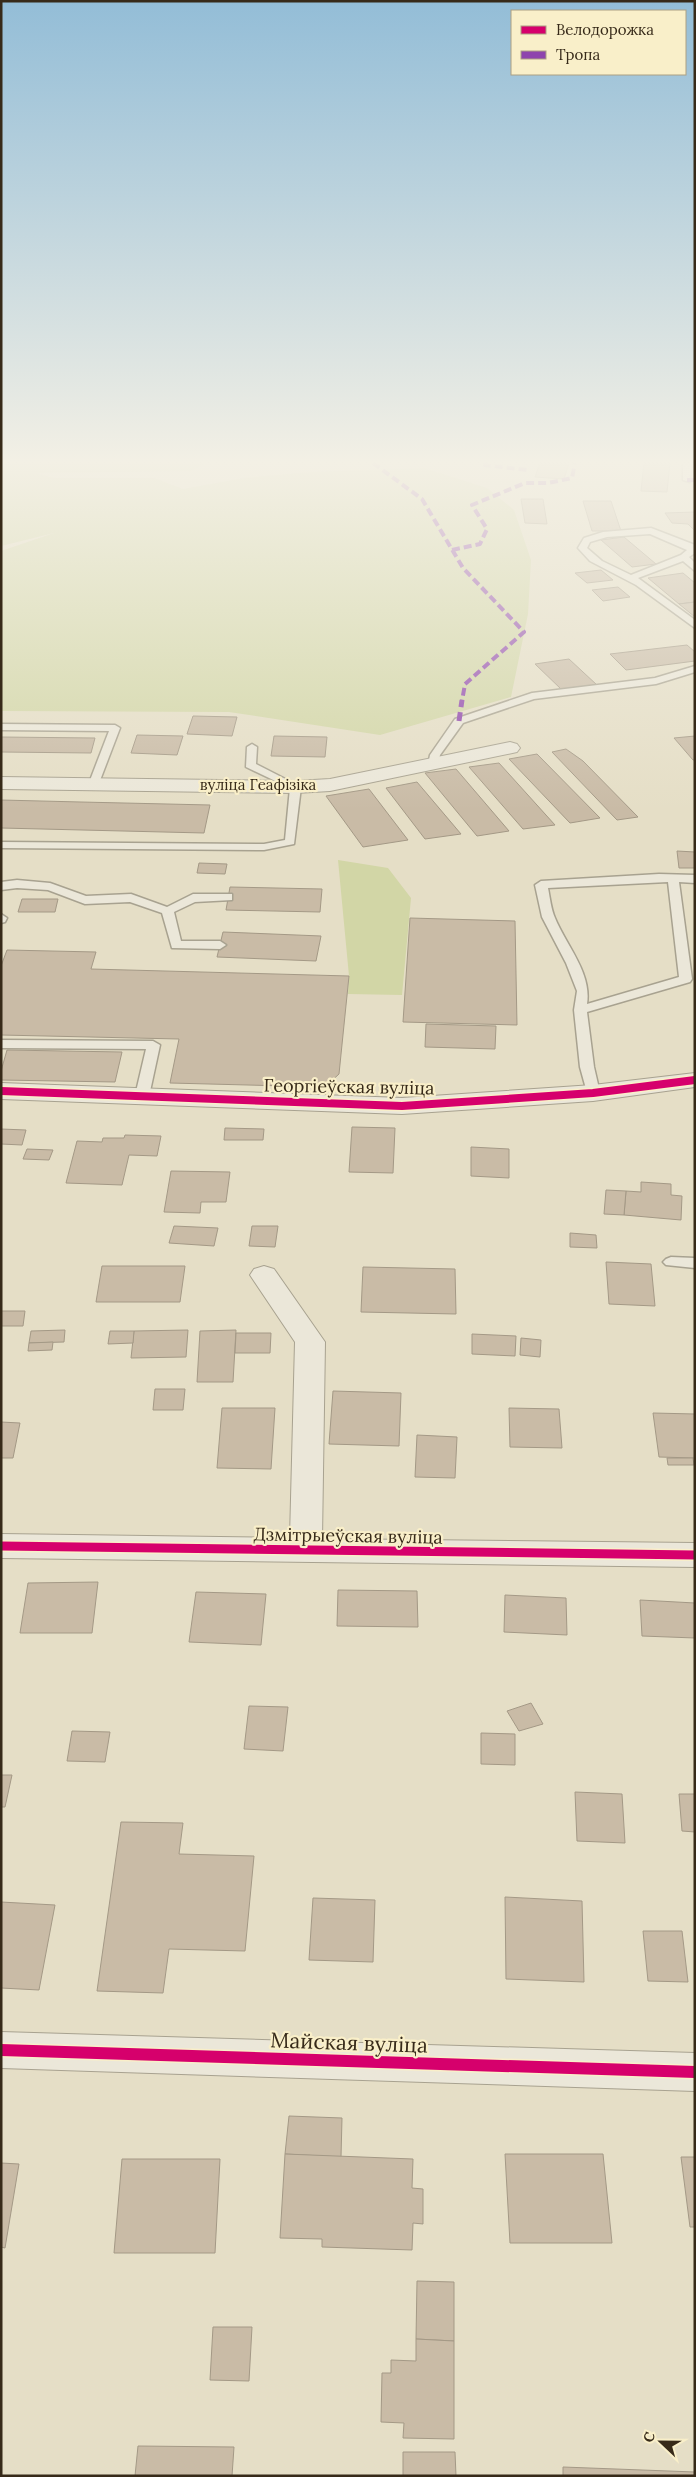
<svg xmlns="http://www.w3.org/2000/svg" width="696" height="2477" font-family="Lora,serif">
  <style>
    .green { fill: #d2d6a6 }
    .building { fill: #c9bba6; stroke: #a49986 }
    .lines { fill: none; stroke-linecap: round; stroke-linejoin: round }
    .service-casing { stroke: #a8a290; stroke-width: 3 }
    .minor-casing { stroke: #a8a290; stroke-width: 2 }
    .service { fill: #ebe7d9; fill-rule: evenodd }
    .minor { fill: #ebe7d9; fill-rule: evenodd }
    .quiet-far1 { stroke: #8e44ad; stroke-width: 4; stroke-dasharray: 8 4; stroke-linecap: butt }
    .quiet { stroke: #8e44ad; stroke-width: 5; stroke-dasharray: 9 5; stroke-linecap: butt }
    .cycleway-far2-casing { stroke: #f9efc9; stroke-width: 11 }
    .cycleway-far1-casing { stroke: #f9efc9; stroke-width: 12 }
    .cycleway-casing { stroke: #f9efc9; stroke-width: 15 }
    .cycleway-far2 { stroke: #d6006c; stroke-width: 8 }
    .cycleway-far1 { stroke: #d6006c; stroke-width: 9 }
    .cycleway { stroke: #d6006c; stroke-width: 12 }
    .labels { text-anchor: middle; stroke-width: 4.5; stroke-linejoin: round; paint-order: stroke }
    .far-street-label { font-size: 15px; fill: #372a19; stroke: #f9efc9 }
    .street-label { font-size: 18px; fill: #372a19; stroke: #f9efc9 }
    .near-street-label { font-size: 21px; fill: #372a19; stroke: #f9efc9 }
  </style>
  <rect width="100%" height="100%" fill="#e5dec6"/>
  <!-- green -->
  <g class="green">
    <polygon points="1,463 207,463 191,471 36,473 54,478 154,478 183,489 244,478 311,472 424,468 487,488 514,510 531,560 528,614 511,697 380,735 229,712 1,711 1,551 54,533 1,546"/>
    <polygon points="338,860 388,868 411,898 402,995 348,994 349,976"/>
  </g>
  <!-- building -->
  <g class="building">
    <polygon points="540,463 569,463 564,479 535,477"/>
    <polygon points="644,463 670,463 667,492 641,491"/>
    <polygon points="521,499 543,499 547,524 525,523"/>
    <polygon points="583,501 611,501 621,531 592,531"/>
    <polygon points="695,512 695,531 688,524 672,523 665,513"/>
    <polygon points="624,537 656,564 632,567 601,540"/>
    <polygon points="601,570 613,580 587,583 575,573"/>
    <polygon points="683,573 695,583 695,602 679,604 648,578"/>
    <polygon points="618,587 630,597 603,601 592,590"/>
    <polygon points="695,602 695,617 679,604"/>
    <polygon points="687,645 695,652 695,661 626,670 610,654"/>
    <polygon points="569,659 597,685 562,690 535,664"/>
    <polygon points="193,716 237,717 232,736 187,734"/>
    <polygon points="137,735 183,736 177,755 131,753"/>
    <polygon points="274,736 327,737 325,757 271,756"/>
    <polygon points="695,736 695,760 693,760 674,738"/>
    <polygon points="1,737 95,738 91,753 1,752"/>
    <polygon points="566,749 583,761 638,817 617,820 552,752"/>
    <polygon points="537,754 600,818 570,823 509,759"/>
    <polygon points="499,763 555,825 523,829 469,767"/>
    <polygon points="456,769 509,831 477,836 425,773"/>
    <polygon points="417,782 461,834 425,839 386,788"/>
    <polygon points="369,789 408,840 363,847 326,796"/>
    <polygon points="1,800 81,802 210,805 204,833 1,828"/>
    <polygon points="677,851 695,852 695,868 679,868"/>
    <polygon points="199,863 227,864 225,874 197,873"/>
    <polygon points="230,887 322,889 320,912 226,910"/>
    <polygon points="22,899 58,899 55,912 18,912"/>
    <polygon points="410,918 515,921 517,1025 403,1022"/>
    <polygon points="223,932 321,936 316,961 217,957"/>
    <polygon points="7,950 96,952 91,969 349,976 339,1074 325,1087 170,1083 179,1039 1,1035 1,966"/>
    <polygon points="426,1024 496,1026 495,1049 425,1047"/>
    <polygon points="7,1050 122,1052 115,1082 1,1080 1,1071"/>
    <polygon points="352,1127 395,1128 393,1173 349,1172"/>
    <polygon points="225,1128 264,1129 263,1140 224,1140"/>
    <polygon points="1,1129 26,1130 22,1145 1,1144"/>
    <polygon points="125,1135 161,1136 157,1156 129,1155 122,1185 66,1183 77,1141 102,1142 103,1138 124,1138"/>
    <polygon points="471,1147 509,1149 509,1178 471,1176"/>
    <polygon points="27,1149 53,1150 49,1160 23,1159"/>
    <polygon points="171,1171 230,1172 226,1202 201,1202 200,1213 164,1212"/>
    <polygon points="641,1182 671,1184 671,1195 682,1196 681,1220 624,1215 626,1191 641,1192"/>
    <polygon points="606,1190 626,1191 624,1215 604,1214"/>
    <polygon points="174,1226 218,1228 214,1246 169,1243"/>
    <polygon points="252,1226 278,1226 275,1247 249,1246"/>
    <polygon points="570,1233 596,1235 597,1248 570,1247"/>
    <polygon points="606,1262 651,1264 655,1306 609,1304"/>
    <polygon points="102,1266 185,1266 180,1302 96,1302"/>
    <polygon points="363,1267 455,1269 456,1314 361,1312"/>
    <polygon points="1,1311 25,1311 23,1326 1,1326"/>
    <polygon points="65,1330 64,1342 29,1343 31,1331"/>
    <polygon points="188,1330 186,1357 131,1358 134,1331"/>
    <polygon points="236,1330 233,1382 197,1382 200,1331"/>
    <polygon points="110,1331 134,1331 133,1343 108,1344"/>
    <polygon points="236,1333 271,1333 270,1353 235,1353"/>
    <polygon points="472,1334 516,1336 515,1356 472,1354"/>
    <polygon points="521,1338 541,1340 540,1357 520,1355"/>
    <polygon points="53,1342 52,1350 28,1351 29,1343"/>
    <polygon points="155,1389 185,1389 183,1410 153,1410"/>
    <polygon points="333,1391 401,1393 399,1446 329,1444"/>
    <polygon points="222,1408 275,1408 271,1469 217,1468"/>
    <polygon points="509,1408 559,1409 562,1448 510,1447"/>
    <polygon points="653,1413 695,1414 695,1458 659,1457"/>
    <polygon points="1,1422 20,1423 13,1458 1,1458"/>
    <polygon points="417,1435 457,1437 455,1478 415,1477"/>
    <polygon points="667,1458 693,1458 694,1465 668,1465"/>
    <polygon points="98,1582 92,1633 20,1633 28,1583"/>
    <polygon points="338,1590 417,1591 418,1627 337,1626"/>
    <polygon points="196,1592 266,1594 261,1645 189,1642"/>
    <polygon points="505,1595 566,1598 567,1635 504,1632"/>
    <polygon points="640,1600 695,1603 695,1638 642,1636"/>
    <polygon points="531,1703 543,1724 519,1731 507,1711"/>
    <polygon points="249,1706 288,1707 283,1751 244,1749"/>
    <polygon points="72,1731 110,1732 105,1762 67,1761"/>
    <polygon points="481,1733 515,1734 515,1765 481,1764"/>
    <polygon points="1,1775 12,1775 5,1807 1,1807"/>
    <polygon points="575,1792 622,1794 625,1843 577,1841"/>
    <polygon points="679,1794 695,1794 695,1832 682,1831"/>
    <polygon points="121,1822 183,1823 179,1854 254,1856 245,1951 169,1949 163,1993 97,1991"/>
    <polygon points="505,1897 582,1901 584,1982 506,1979"/>
    <polygon points="313,1898 375,1900 373,1962 309,1960"/>
    <polygon points="1,1902 55,1905 39,1990 1,1988"/>
    <polygon points="643,1931 682,1931 688,1982 648,1981"/>
    <polygon points="289,2116 342,2118 341,2157 285,2154"/>
    <polygon points="285,2154 413,2159 412,2188 423,2189 423,2224 413,2223 412,2250 322,2247 322,2239 280,2238"/>
    <polygon points="505,2154 603,2154 612,2243 510,2243"/>
    <polygon points="681,2157 695,2157 695,2227 690,2227"/>
    <polygon points="122,2159 220,2159 215,2253 114,2253"/>
    <polygon points="1,2163 19,2164 5,2248 1,2247"/>
    <polygon points="417,2281 454,2282 454,2341 416,2339"/>
    <polygon points="213,2327 252,2327 249,2381 210,2380"/>
    <polygon points="416,2339 454,2341 454,2439 403,2438 404,2423 381,2422 382,2373 391,2373 391,2360 416,2361"/>
    <polygon points="138,2446 234,2447 232,2476 135,2476"/>
    <polygon points="403,2452 455,2452 456,2476 403,2476"/>
    <polygon points="563,2467 695,2472 695,2476 563,2476"/>
  </g>
  <g class="lines">
    <defs>
      <g id="service">
        <polygon points="683,463 691,463 690,482 683,480"/>
        <path d="M651 528 695 545V553L689 557 695 563V571L683 561 638 578 695 620V628L636 585 590 561 578 548 584 538 603 532ZM650 534 687 550 681 555 631 575 602 561 587 548 590 542 607 537Z"/>
        <polygon points="695,666 695,672 656,684 534,699 463,723 440,755 437,767 433,768 428,765 430,755 455,719 532,693 655,678"/>
        <polygon points="1,724 115,725 120,728 99,783 94,786 89,783 109,731 1,730"/>
        <polygon points="252,744 257,747 256,764 301,787 294,844 264,850 1,848 1,842 264,844 285,840 290,788 246,767 247,747"/>
        <path d="M659 874 695 875V883L679 882 692 979 690 982 587 1012 594 1067 600 1093 598 1096H588L580 1067 574 1010 577 991 566 963 542 917 535 885 541 881ZM668 882 679 977 587 1004C592 973 566 945 555 918 551 909 550 898 548 888Z"/>
        <polygon points="17,880 50,883 86,896 131,894 167,907 193,894 232,894 232,900 195,902 174,912 181,941 220,941 226,945 220,949 172,948 162,913 130,902 85,904 48,890 17,888 1,890 1,882"/>
        <polygon points="1,914 7,918 5,922 1,923"/>
        <polygon points="1,1040 153,1041 160,1045 149,1096 142,1100 135,1096 146,1049 1,1048"/>
        <polygon points="671,1257 695,1258 695,1268 666,1265 663,1262 666,1259"/>
      </g>
      <g id="minor">
        <polygon points="510,742 517,744 520,748 517,752 330,791 296,793 1,789 1,777 296,781 330,779"/>
        <polygon points="695,1073 695,1087 593,1101 402,1114 1,1099 1,1083 402,1098 593,1085"/>
        <polygon points="264,1266 274,1269 325,1342 322,1539 695,1543 695,1567 1,1558 1,1534 290,1538 295,1342 250,1275 254,1269"/>
        <polygon points="1,2032 695,2053 695,2091 1,2068"/>
      </g>
    </defs>
    <!-- service casing -->
    <use href="#service" class="service-casing"/>
    <!-- minor casing -->
    <use href="#minor" class="minor-casing"/>
    <!-- service -->
    <use href="#service" class="service"/>
    <!-- minor -->
    <use href="#minor" class="minor"/>
    <!-- quiet-far1 -->
    <g class="quiet-far1">
      <polyline points="373,463 422,499 463,568 524,632 465,684 462,701"/>
      <polyline points="486,463 485,465 528,470"/>
      <polyline points="687,480 695,480"/>
      <polyline points="452,550 480,544 487,529 472,505 525,483 548,483 572,478 575,463"/>
    </g>
    <!-- quiet -->
    <polyline class="quiet" points="459,721 462,700"/>
    <defs>
      <polyline id="cycleway-far2" points="1,1091 402,1106 593,1093 695,1080"/>
      <polyline id="cycleway-far1" points="1,1546 695,1555"/>
      <polyline id="cycleway" points="1,2050 695,2072"/>
    </defs>
    <!-- cycleway-far2 casing -->
    <use href="#cycleway-far2" class="cycleway-far2-casing"/>
    <!-- cycleway-far1 casing -->
    <use href="#cycleway-far1" class="cycleway-far1-casing"/>
    <!-- cycleway casing -->
    <use href="#cycleway" class="cycleway-casing"/>
    <!-- cycleway-far2 -->
    <use href="#cycleway-far2" class="cycleway-far2"/>
    <!-- cycleway-far1 -->
    <use href="#cycleway-far1" class="cycleway-far1"/>
    <!-- cycleway -->
    <use href="#cycleway" class="cycleway"/>
  </g>
  <!-- sky -->
  <linearGradient id="sky" x2="0" y2="1"><stop stop-color="#93bdd7"/><stop offset="0.57" stop-color="#f3f0e5"/><stop offset="1" stop-color="#f3f0e5" stop-opacity="0"/></linearGradient>
  <rect width="696" height="810" fill="url(#sky)"/>
  <g class="labels">
    <!-- far-street labels -->
    <g class="far-street-label">
      <text x="258" y="790">вуліца Геафізіка</text>
    </g>
    <!-- street labels -->
    <g class="street-label">
      <text transform="translate(349 1087) rotate(1)" y="6">Георгіеўская вуліца</text>
      <text transform="translate(348 1536) rotate(1)" y="6">Дзмітрыеўская вуліца</text>
    </g>
    <!-- near-street labels -->
    <g class="near-street-label">
      <text transform="translate(349 2043) rotate(2)" y="7">Майская вуліца</text>
    </g>
  </g>
  <!-- border -->
  <rect width="696" height="2477" fill="none" stroke="#372a19" stroke-width="5"/>
  <!-- legend -->
  <rect x="511" y="10" width="175" height="65" fill="#f9efc9" stroke="#aba083"/>
  <rect x="521" y="26" width="25" height="8" fill="#d6006c" stroke="#aba083"/>
  <text x="556" y="35" font-size="15" fill="#372a19">Велодорожка</text>
  <rect x="521" y="51" width="25" height="8" fill="#8e44ad" stroke="#aba083"/>
  <text x="556" y="60" font-size="15" fill="#372a19">Тропа</text>
  <!-- north arrow -->
  <g transform="translate(661 2442) rotate(292)" stroke="#f9efc9" stroke-width="4" paint-order="stroke">
  <path d="M0-4L9 19L0 12L-9 19Z" fill="#372a19"/>
  <text y="-8" font-size="14" font-weight="bold" text-anchor="middle" fill="#372a19">С</text>
  </g>
</svg>
